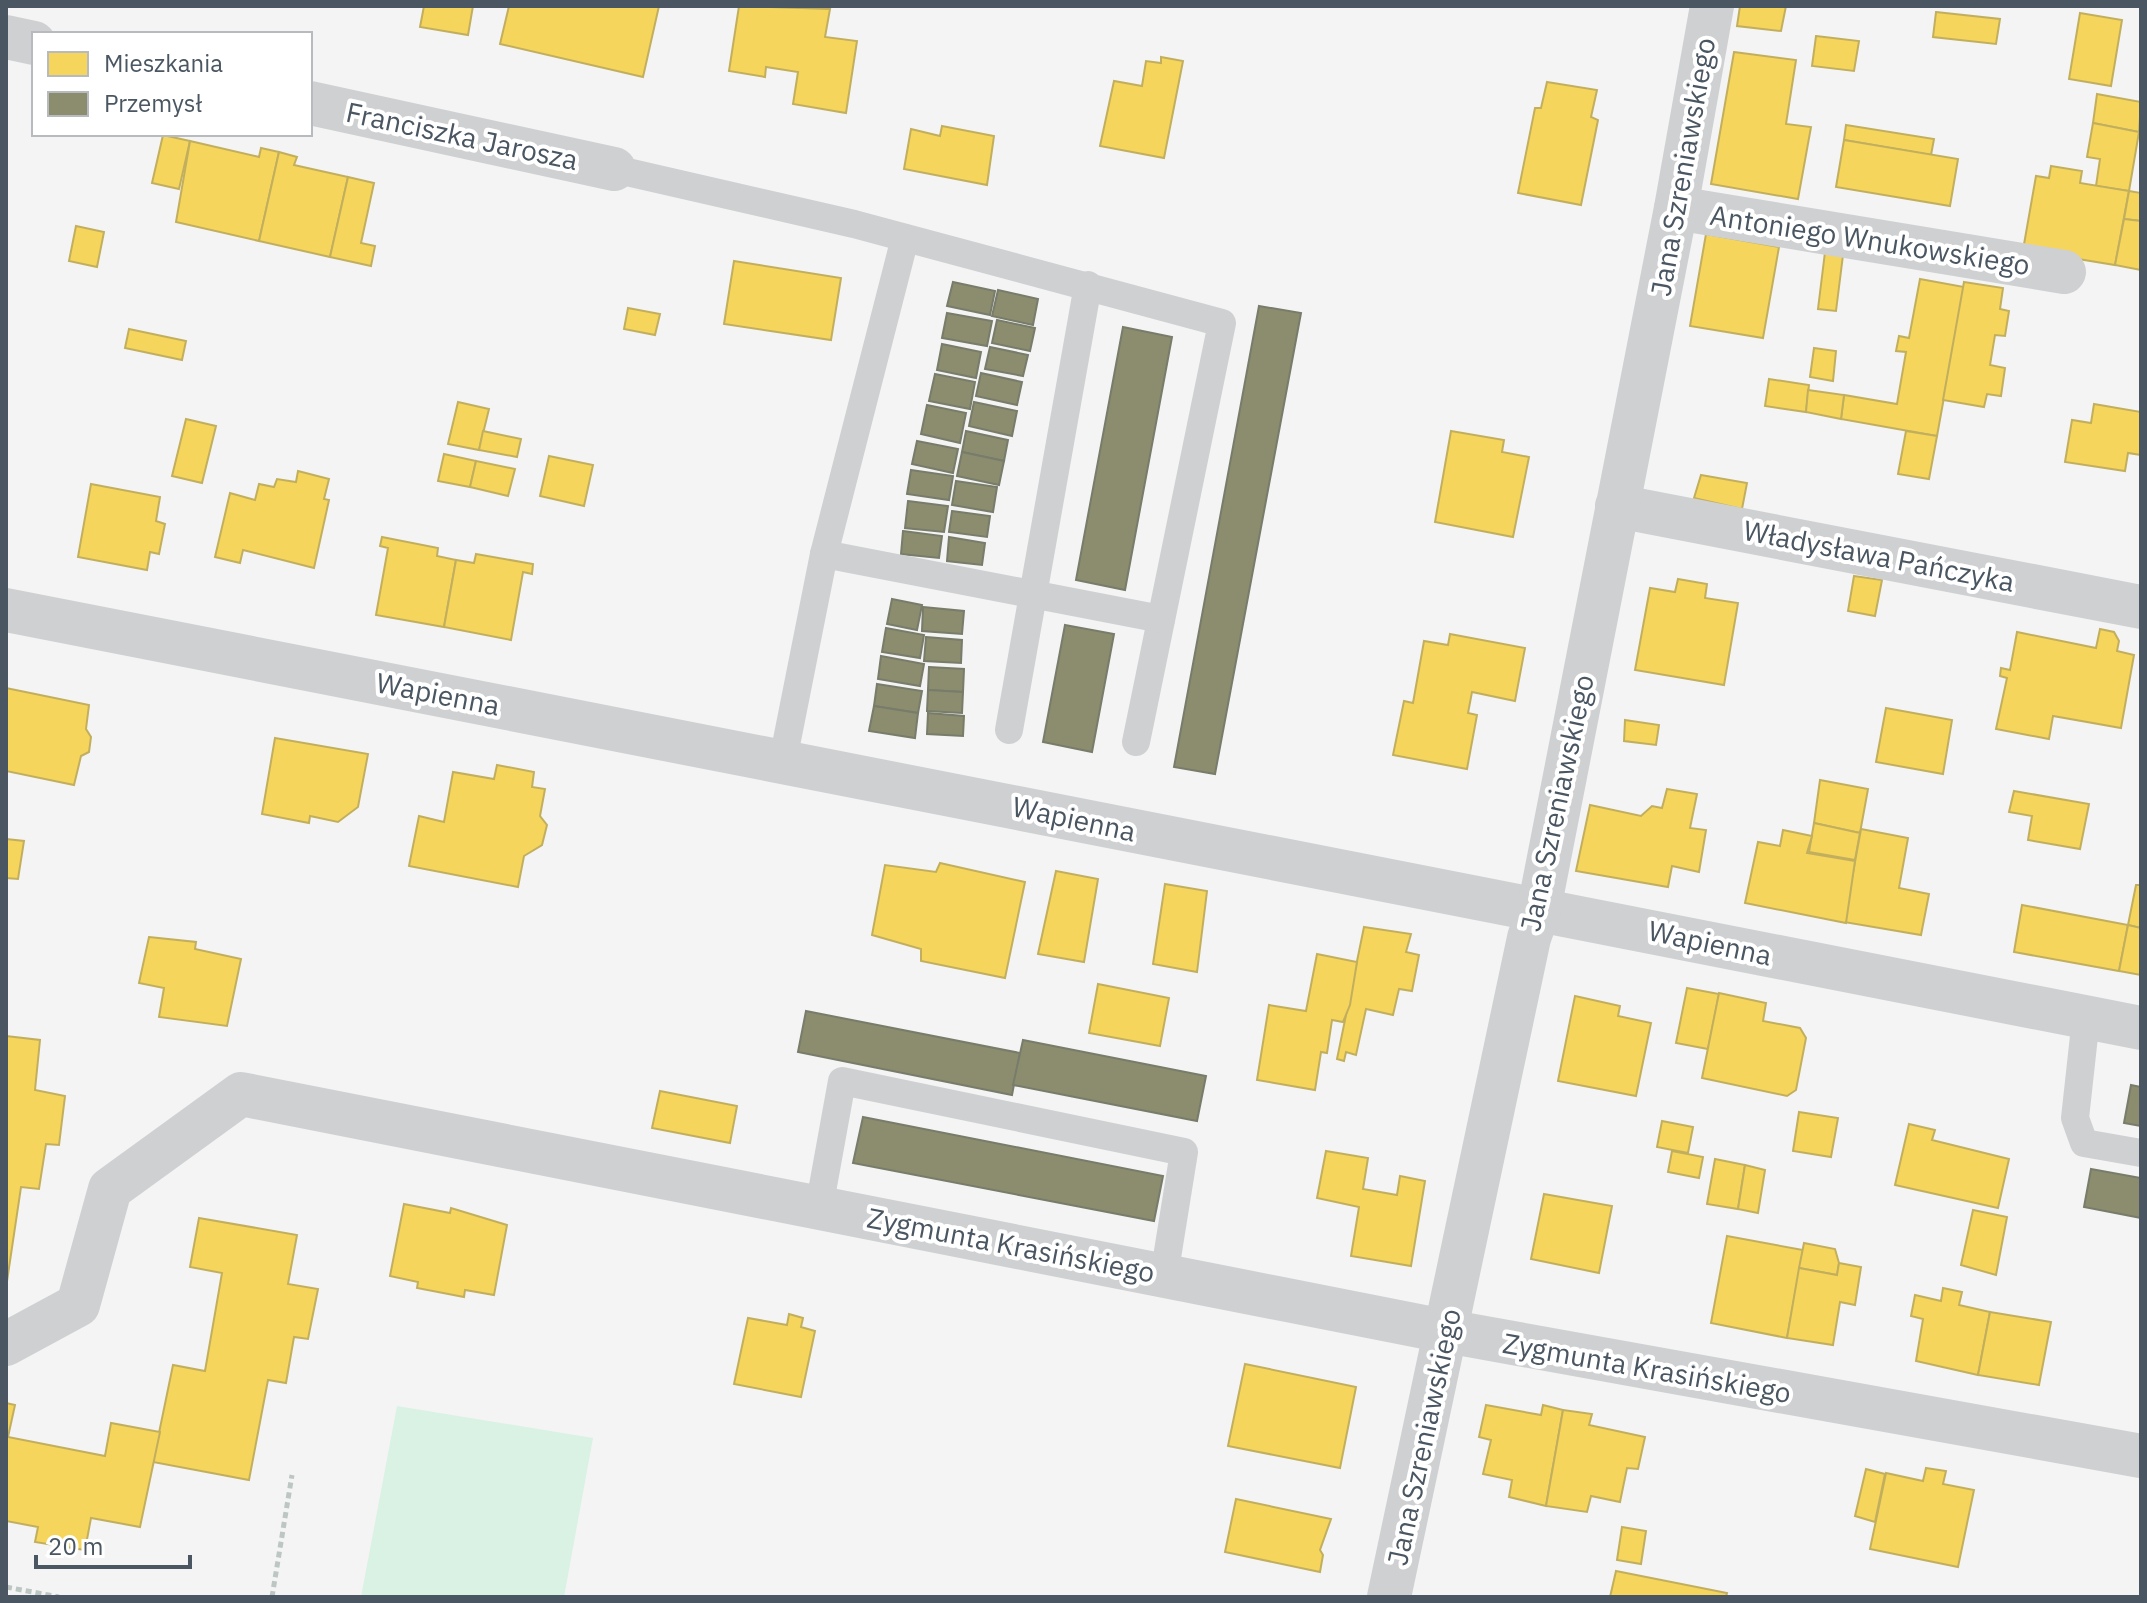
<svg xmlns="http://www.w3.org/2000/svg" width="2147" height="1603" font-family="'IBM Plex Sans',sans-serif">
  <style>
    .green { fill: #d9f2e3 }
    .homes { fill: #f6d55c; stroke: #c2af5e; stroke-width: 2 }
    .industry { fill: #8c8c6e; stroke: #787c6a; stroke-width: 2 }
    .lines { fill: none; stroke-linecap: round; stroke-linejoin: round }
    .path { stroke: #bcc7c4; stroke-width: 5; stroke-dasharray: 6 4; stroke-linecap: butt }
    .lane { stroke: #ced0d2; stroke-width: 28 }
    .street { stroke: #ced0d2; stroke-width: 44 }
    .labels { text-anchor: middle; stroke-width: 8; stroke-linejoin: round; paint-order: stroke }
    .street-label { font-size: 28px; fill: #4a5661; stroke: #fff }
  </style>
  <rect width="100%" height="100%" fill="#f4f4f4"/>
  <!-- green -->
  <polygon class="green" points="397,1406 593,1438 564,1597 361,1597"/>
  <!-- homes -->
  <g class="homes">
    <polygon points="424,6 473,6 468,35 420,27"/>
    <polygon points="509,6 659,6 643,77 500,44"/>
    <polygon points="739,6 830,9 825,37 857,41 846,113 793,104 798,72 766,67 765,77 729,71"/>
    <polygon points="1740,6 1786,6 1781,31 1737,26"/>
    <polygon points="1936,12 2000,19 1996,44 1933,37"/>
    <polygon points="2080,13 2122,20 2111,86 2069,79"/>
    <polygon points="1816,36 1859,41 1854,71 1812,66"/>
    <polygon points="1734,52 1796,60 1786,124 1811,127 1798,199 1711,184"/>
    <polygon points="1161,57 1183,61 1164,158 1100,146 1114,81 1142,86 1146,61 1161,63"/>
    <polygon points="1547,82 1597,90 1591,117 1598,120 1581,205 1518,193 1535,108 1541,108"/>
    <polygon points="2097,94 2141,102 2139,132 2093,123"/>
    <polygon points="2093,123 2139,132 2129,191 2096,186 2100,159 2087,157"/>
    <polygon points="1846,125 1934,139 1931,155 1844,140"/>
    <polygon points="942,126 994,136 987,185 904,169 911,129 940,136"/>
    <polygon points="163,135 190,141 179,189 152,183"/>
    <polygon points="1844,140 1958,159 1950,206 1836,187"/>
    <polygon points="190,141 259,157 261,148 279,152 259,241 176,222"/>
    <polygon points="279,152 297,157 294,165 348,177 330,257 259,241"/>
    <polygon points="2051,166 2082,171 2080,183 2129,191 2115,265 2023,250 2036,176 2049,178"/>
    <polygon points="348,177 374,183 361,243 375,246 371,266 330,257"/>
    <polygon points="2129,191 2141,193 2141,221 2124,219"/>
    <polygon points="2124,219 2141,221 2141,270 2115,265"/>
    <polygon points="76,226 104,232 97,267 69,261"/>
    <polygon points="1706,234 1779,247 1763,338 1690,326"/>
    <polygon points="1825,252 1843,255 1836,311 1818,309"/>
    <polygon points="734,261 841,278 831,340 724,324"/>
    <polygon points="1920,279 1964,287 1937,436 1841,419 1844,395 1897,404 1906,352 1896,351 1899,336 1909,338"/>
    <polygon points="1964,282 2003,288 2000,309 2009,311 2005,336 1995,335 1990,365 2005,368 2001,396 1987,394 1984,407 1943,400"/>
    <polygon points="628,308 660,314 655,335 624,329"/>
    <polygon points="129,329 186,341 182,360 125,348"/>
    <polygon points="1814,348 1836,351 1833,381 1810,377"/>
    <polygon points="1769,379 1809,385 1806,412 1765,406"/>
    <polygon points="1808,390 1844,395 1841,419 1806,412"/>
    <polygon points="458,402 489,409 479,450 448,444"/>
    <polygon points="2094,404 2141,412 2141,455 2128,453 2125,471 2065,462 2072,420 2091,423"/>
    <polygon points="186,419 216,426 202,483 172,476"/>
    <polygon points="483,431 521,439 517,457 479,450"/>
    <polygon points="1451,431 1504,440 1502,452 1529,457 1513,537 1435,522"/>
    <polygon points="1906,431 1937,436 1929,479 1898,474"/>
    <polygon points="444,454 476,461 470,487 438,481"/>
    <polygon points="549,456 593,465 584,506 540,496"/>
    <polygon points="476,461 515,469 508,496 470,487"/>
    <polygon points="298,471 329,479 324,499 329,500 314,568 243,550 240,563 215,557 230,493 255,500 259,484 274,487 277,479 296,482"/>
    <polygon points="1701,475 1747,483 1742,509 1694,498"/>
    <polygon points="91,484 160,497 156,521 165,524 159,554 150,552 147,570 78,557"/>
    <polygon points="382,537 438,548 437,556 456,560 444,627 376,615 388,548 380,546"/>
    <polygon points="476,554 533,564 532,574 523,572 511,640 444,627 456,560 474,563"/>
    <polygon points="1854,576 1882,580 1875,616 1848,611"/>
    <polygon points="1678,579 1707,584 1705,598 1738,603 1724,685 1635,670 1650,588 1675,592"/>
    <polygon points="2100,629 2114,632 2119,641 2117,651 2134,655 2121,728 2053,716 2049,739 1996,729 2007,678 2000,676 2001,668 2010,670 2017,632 2096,648"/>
    <polygon points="1450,634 1525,648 1515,701 1472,692 1468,713 1477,715 1467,769 1393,755 1404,701 1413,703 1424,641 1448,645"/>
    <polygon points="6,688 89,705 86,729 91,737 89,752 81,756 74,785 6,771"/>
    <polygon points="1886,708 1952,720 1943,774 1876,762"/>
    <polygon points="1625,720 1659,725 1656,745 1624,741"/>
    <polygon points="275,738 368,754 358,807 338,822 310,816 309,823 262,814"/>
    <polygon points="497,765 534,772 532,787 545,789 540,816 547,825 542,845 524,856 518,887 409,866 419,816 444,822 453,772 494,779"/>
    <polygon points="1820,780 1868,789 1860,833 1814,823"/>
    <polygon points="1667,789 1697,794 1690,828 1706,830 1699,872 1672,866 1668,887 1576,871 1590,805 1641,816 1652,806 1662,808"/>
    <polygon points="2014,791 2089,804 2080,849 2028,840 2032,816 2009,812"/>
    <polygon points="1814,823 1860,833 1855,860 1809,852"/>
    <polygon points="1861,829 1908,838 1899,888 1929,894 1921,935 1844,922"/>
    <polygon points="1783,830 1812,836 1807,853 1855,861 1846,923 1745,903 1758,842 1780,846"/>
    <polygon points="6,839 24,841 18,879 6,878"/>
    <polygon points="940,863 1025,882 1005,978 921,961 921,949 872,935 885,865 936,872"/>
    <polygon points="1056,871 1098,879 1084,962 1038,954"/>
    <polygon points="1165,884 1207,891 1197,972 1153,964"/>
    <polygon points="2136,885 2141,885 2141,928 2128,925"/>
    <polygon points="2022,905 2128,925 2119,971 2014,952"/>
    <polygon points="2128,925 2141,928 2141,975 2119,971"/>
    <polygon points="1364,927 1411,934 1406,952 1419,955 1412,991 1399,989 1393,1015 1366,1009 1356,1055 1346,1052 1344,1061 1337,1059"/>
    <polygon points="149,937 196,942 195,949 241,959 227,1026 159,1017 164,988 139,983"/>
    <polygon points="1317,954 1357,962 1350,1005 1343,1022 1332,1020 1327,1053 1321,1052 1315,1090 1257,1080 1269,1005 1306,1011"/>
    <polygon points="1098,984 1169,998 1160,1046 1089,1033"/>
    <polygon points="1687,988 1719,994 1708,1049 1676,1043"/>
    <polygon points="1719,993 1766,1003 1763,1021 1800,1028 1806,1038 1796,1090 1787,1096 1702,1078"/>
    <polygon points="1575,996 1620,1006 1618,1016 1651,1023 1636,1096 1558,1081"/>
    <polygon points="6,1036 40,1040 35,1090 65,1096 59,1145 46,1144 39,1189 21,1187 6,1288"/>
    <polygon points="660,1091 737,1106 730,1143 652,1128"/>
    <polygon points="1799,1112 1838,1118 1831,1157 1793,1151"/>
    <polygon points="1662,1121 1693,1127 1688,1153 1657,1147"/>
    <polygon points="1909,1124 1935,1130 1932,1140 2009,1159 1998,1208 1895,1185"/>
    <polygon points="1326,1151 1368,1158 1363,1189 1397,1195 1400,1176 1425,1181 1411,1266 1351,1256 1359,1207 1317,1198"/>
    <polygon points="1672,1151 1703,1157 1699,1178 1668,1172"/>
    <polygon points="1715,1159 1745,1165 1738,1209 1707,1204"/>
    <polygon points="1745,1165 1765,1170 1758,1213 1738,1209"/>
    <polygon points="1544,1194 1612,1206 1599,1273 1531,1259"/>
    <polygon points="404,1204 450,1213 451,1208 507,1225 494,1295 465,1290 464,1297 417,1288 418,1282 390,1276"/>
    <polygon points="1973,1210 2007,1217 1996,1275 1961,1265"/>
    <polygon points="199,1218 297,1235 288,1284 318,1289 308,1339 294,1337 286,1383 268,1380 249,1480 153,1462 173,1365 205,1371 222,1273 190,1267"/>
    <polygon points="1727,1236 1803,1250 1787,1338 1711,1323"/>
    <polygon points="1804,1243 1835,1249 1839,1263 1837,1275 1799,1268"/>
    <polygon points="1839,1263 1861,1267 1855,1305 1840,1302 1833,1345 1787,1338 1799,1268 1837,1275"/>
    <polygon points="1943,1288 1962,1292 1959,1305 1990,1312 1978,1375 1916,1361 1923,1319 1911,1316 1915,1295 1941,1301"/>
    <polygon points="1990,1312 2051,1322 2039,1385 1978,1375"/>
    <polygon points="789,1314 803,1318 801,1327 815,1331 801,1397 734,1384 748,1318 787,1325"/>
    <polygon points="1245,1364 1356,1387 1340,1468 1228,1446"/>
    <polygon points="6,1403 15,1405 8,1437 105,1456 111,1423 160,1432 140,1527 91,1518 85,1550 35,1542 38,1527 6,1521"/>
    <polygon points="1486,1405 1541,1415 1543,1405 1563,1410 1546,1506 1509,1497 1512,1480 1483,1474 1491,1440 1479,1437"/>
    <polygon points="1563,1410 1592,1414 1589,1425 1645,1437 1638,1469 1627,1468 1620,1502 1591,1496 1587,1512 1546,1506"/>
    <polygon points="1926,1468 1946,1471 1943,1484 1974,1490 1958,1567 1870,1549 1886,1473 1923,1481"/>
    <polygon points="1866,1469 1885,1474 1875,1522 1855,1516"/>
    <polygon points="1236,1499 1331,1519 1320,1550 1323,1555 1320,1572 1225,1552"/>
    <polygon points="1622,1527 1646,1531 1641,1564 1617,1560"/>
    <polygon points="1616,1571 1727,1593 1726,1597 1610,1597"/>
  </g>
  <!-- industry -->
  <g class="industry">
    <polygon points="953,282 995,291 990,315 947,306"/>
    <polygon points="998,290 1038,299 1033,325 992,316"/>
    <polygon points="1259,306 1301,313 1215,774 1174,767"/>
    <polygon points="947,313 992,321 987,346 942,338"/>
    <polygon points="997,320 1035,328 1030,351 992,343"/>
    <polygon points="1123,327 1172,337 1125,590 1076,580"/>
    <polygon points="942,344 981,352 976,378 937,370"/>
    <polygon points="990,347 1028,355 1023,376 985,369"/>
    <polygon points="981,373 1022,382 1017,405 976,396"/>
    <polygon points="935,374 975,382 970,409 929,401"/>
    <polygon points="974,402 1017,411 1012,436 969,426"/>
    <polygon points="927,405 966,413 960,443 921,434"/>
    <polygon points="966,431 1008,440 1004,461 962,452"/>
    <polygon points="917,441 958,449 953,473 912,464"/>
    <polygon points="962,452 1004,461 999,485 957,476"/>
    <polygon points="911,470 953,476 949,500 907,494"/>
    <polygon points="956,481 997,487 993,512 952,505"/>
    <polygon points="908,501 948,506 944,532 905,528"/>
    <polygon points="952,511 990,516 987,537 949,532"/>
    <polygon points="903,531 942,536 939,558 901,554"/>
    <polygon points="949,537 985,543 982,565 947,561"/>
    <polygon points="892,599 922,605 917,630 887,624"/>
    <polygon points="923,607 964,611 962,634 922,631"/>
    <polygon points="1065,625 1114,634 1092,752 1043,742"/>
    <polygon points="886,628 924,635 920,658 882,652"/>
    <polygon points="926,637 962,640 961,663 924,661"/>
    <polygon points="881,656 924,664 920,686 878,679"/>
    <polygon points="929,667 964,669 963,692 928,690"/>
    <polygon points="877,684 922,691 918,713 874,706"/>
    <polygon points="928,690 963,692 962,713 927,711"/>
    <polygon points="874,706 918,713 915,738 869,731"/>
    <polygon points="928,713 964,716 963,736 927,734"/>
    <polygon points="806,1011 1020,1053 1012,1095 798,1052"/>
    <polygon points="1023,1040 1206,1076 1197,1121 1013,1085"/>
    <polygon points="2131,1085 2141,1087 2141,1126 2124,1123"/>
    <polygon points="863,1117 1163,1176 1154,1221 853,1163"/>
    <polygon points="2091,1169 2141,1178 2141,1218 2084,1207"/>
  </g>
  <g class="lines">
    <!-- path -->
    <g class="path">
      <polyline points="6,1587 59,1597"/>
      <polyline points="272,1597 292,1475"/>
    </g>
    <!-- lane -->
    <g class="lane">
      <polyline points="614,169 854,224 1222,323 1136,742"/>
      <polyline points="824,554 1161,619"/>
      <polyline points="1009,730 1088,285"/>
      <polyline points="783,760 824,554 905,238"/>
      <polyline points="2086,1018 2075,1118 2084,1143 2141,1153"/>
      <polyline points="819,1208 842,1081 1184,1152 1164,1276"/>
    </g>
    <!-- street -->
    <g class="street">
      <polyline points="6,37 34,43"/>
      <polyline points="310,103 614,169"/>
      <polyline points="1676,208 2064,272"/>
      <polyline points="1617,506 2141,607"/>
      <polyline points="6,610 2141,1028"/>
      <polyline points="6,1344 78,1305 110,1189 241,1094 1424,1327 2141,1456"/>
      <polyline points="1389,1597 1529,938 1539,909 1676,208 1712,6"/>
    </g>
  </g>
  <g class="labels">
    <!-- street labels -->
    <g class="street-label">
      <text transform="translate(462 136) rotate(12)" y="10">Franciszka Jarosza</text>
      <text transform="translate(1683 167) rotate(-80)" y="10">Jana Szreniawskiego</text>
      <text transform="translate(1870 240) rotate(9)" y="10">Antoniego Wnukowskiego</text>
      <text transform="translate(1879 556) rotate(11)" y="10">Władysława Pańczyka</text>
      <text transform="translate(438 694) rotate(11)" y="10">Wapienna</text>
      <text transform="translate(1557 803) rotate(-78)" y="10">Jana Szreniawskiego</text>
      <text transform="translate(1074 819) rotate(12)" y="10">Wapienna</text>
      <text transform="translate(1710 943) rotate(12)" y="10">Wapienna</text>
      <text transform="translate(1011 1245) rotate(11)" y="10">Zygmunta Krasińskiego</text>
      <text transform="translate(1647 1368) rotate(10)" y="10">Zygmunta Krasińskiego</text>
      <text transform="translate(1424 1437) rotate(-78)" y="10">Jana Szreniawskiego</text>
    </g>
  </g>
  <!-- border -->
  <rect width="2147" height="1603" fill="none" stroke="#4a5661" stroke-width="16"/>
  <!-- legend -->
  <rect x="32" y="32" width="280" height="104" fill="#ffffff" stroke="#b7bbc0" stroke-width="2"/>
  <rect x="48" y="52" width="40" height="24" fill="#f6d55c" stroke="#b7bbc0" stroke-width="2"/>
  <text x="104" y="72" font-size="24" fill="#4a5661">Mieszkania</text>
  <rect x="48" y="92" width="40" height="24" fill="#8c8c6e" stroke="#b7bbc0" stroke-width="2"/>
  <text x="104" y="112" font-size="24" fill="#4a5661">Przemysł</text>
  <!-- scale -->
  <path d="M36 1555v12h154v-12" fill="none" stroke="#4a5661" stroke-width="4"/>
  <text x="48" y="1555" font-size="24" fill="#4a5661" stroke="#ffffff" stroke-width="6" paint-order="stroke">20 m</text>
</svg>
